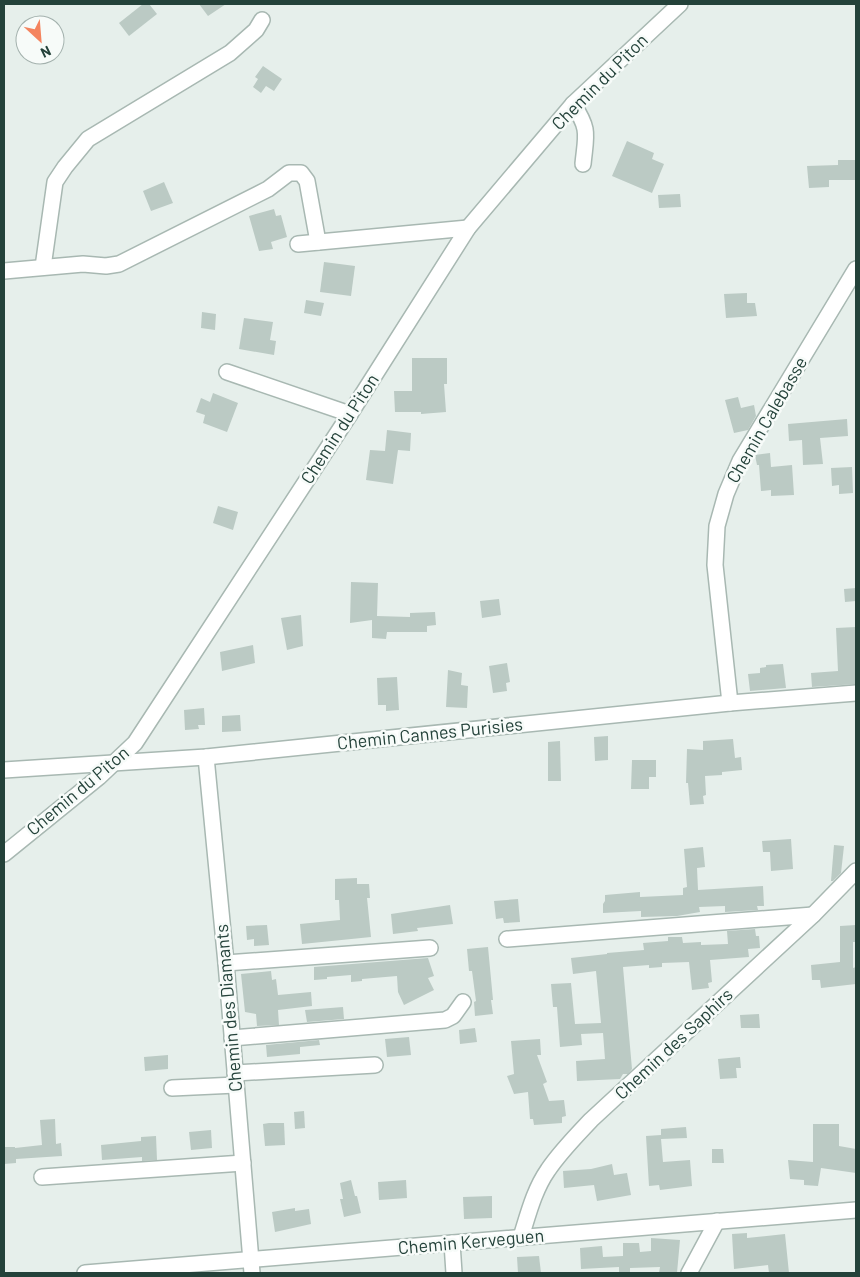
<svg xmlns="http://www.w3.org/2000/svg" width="860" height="1277" font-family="Barlow,sans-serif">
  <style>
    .building { fill: #bbcac4 }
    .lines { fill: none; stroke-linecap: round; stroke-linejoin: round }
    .minor-casing { stroke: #a8b8b2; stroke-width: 18 }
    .minor { stroke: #fff; stroke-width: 15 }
    .labels { text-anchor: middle; stroke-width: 5; stroke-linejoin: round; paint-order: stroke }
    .street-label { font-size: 18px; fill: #24423a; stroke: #f7fbf9 }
  </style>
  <rect width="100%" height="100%" fill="#e6efeb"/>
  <!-- building -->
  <g class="building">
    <polygon points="143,4 149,4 157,14 129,36 119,23"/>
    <polygon points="199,4 226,4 208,16"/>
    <polygon points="263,66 282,79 274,91 266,86 261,93 253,87 258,79 255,77"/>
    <polygon points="627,141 654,153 652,159 664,164 652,193 612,176"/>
    <polygon points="838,160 856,160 856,180 829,180 829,187 809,188 807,166 838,165"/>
    <polygon points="164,182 173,203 151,211 143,191"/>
    <polygon points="680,194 681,207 659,208 658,195"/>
    <polygon points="274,209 276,216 281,215 287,237 271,242 273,249 259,251 249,216"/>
    <polygon points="324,262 355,266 351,296 320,292"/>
    <polygon points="747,293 747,303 755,303 757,316 726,318 724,294"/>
    <polygon points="306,300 324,303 321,316 304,313"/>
    <polygon points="202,312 216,314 215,330 201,328"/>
    <polygon points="244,318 273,322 270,340 276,341 274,355 239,349"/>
    <polygon points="412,358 447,358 447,384 444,384 446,412 421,414 421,412 395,412 394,391 412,391"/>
    <polygon points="213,393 238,403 227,432 203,423 205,415 196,412 201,398 210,402"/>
    <polygon points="738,397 741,408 754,405 756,416 748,430 734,433 725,400"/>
    <polygon points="847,419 848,436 820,438 823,464 803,465 802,440 789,441 788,424"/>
    <polygon points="387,430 411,433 410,451 398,450 393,484 366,480 370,450 385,451"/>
    <polygon points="770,453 771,467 792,465 794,495 771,496 771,490 761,491 759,465 757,465 755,455"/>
    <polygon points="852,467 853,493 839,494 839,485 832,486 831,468"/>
    <polygon points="218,506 238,512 233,530 213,523"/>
    <polygon points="351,582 378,583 377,616 410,617 410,613 435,612 436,625 427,626 427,632 387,632 386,639 372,638 372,620 350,623"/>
    <polygon points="856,588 856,601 845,602 844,589"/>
    <polygon points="499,599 501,615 482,618 480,601"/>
    <polygon points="301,615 303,646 287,650 281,618"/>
    <polygon points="856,627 856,684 812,687 811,673 838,671 836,628"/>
    <polygon points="253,645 255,663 222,671 220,652"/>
    <polygon points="507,663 510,682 506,683 507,691 493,693 489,666"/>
    <polygon points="783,664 786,688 750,691 748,674 760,673 760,668 766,667 766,665"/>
    <polygon points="448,670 462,673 461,685 468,686 467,708 446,707"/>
    <polygon points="397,677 399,710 386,711 386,705 378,705 377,678"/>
    <polygon points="204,708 205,725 198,725 199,729 185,730 184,710"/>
    <polygon points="240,715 241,731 222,732 222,716"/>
    <polygon points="608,736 608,760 595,761 594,737"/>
    <polygon points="733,739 735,758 741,757 742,770 722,772 722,775 705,776 706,795 703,796 704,804 690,805 688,783 686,783 687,749 703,750 703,741"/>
    <polygon points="560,741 561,781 548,781 548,742"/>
    <polygon points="632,760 656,760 656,777 649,777 649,789 631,789"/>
    <polygon points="791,839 793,869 771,871 770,852 763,852 762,841"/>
    <polygon points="834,845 844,846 841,873 833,881 831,881"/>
    <polygon points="703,847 705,867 697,868 698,890 763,886 764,906 757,906 758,910 725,912 725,906 699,907 700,912 677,916 641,917 641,911 603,913 603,904 605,901 605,895 640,892 640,897 683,895 683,888 687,887 684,849"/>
    <polygon points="357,878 357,884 369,884 370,898 367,898 371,937 302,944 300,924 340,920 339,900 335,900 335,879"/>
    <polygon points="518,899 520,922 504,923 503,918 496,919 494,901"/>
    <polygon points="450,905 453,924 417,928 418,931 393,934 391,914"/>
    <polygon points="267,925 269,945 254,946 254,939 247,940 246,926"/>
    <polygon points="856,925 856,942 853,942 853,968 856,967 856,984 821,988 820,980 812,980 811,965 840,962 840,926"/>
    <polygon points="755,929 756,936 759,936 760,948 748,949 749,957 710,960 712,982 708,983 709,988 692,990 689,962 662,963 662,967 649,968 649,965 623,967 632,1069 628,1074 623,1074 620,1079 577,1081 576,1061 605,1059 603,1033 581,1034 582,1045 560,1047 557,1007 553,1007 551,984 571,983 575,1024 601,1023 596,971 573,974 571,958 607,954 607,953 644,950 643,943 668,941 668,937 682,937 683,943 701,942 701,945 728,944 727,931"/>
    <polygon points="488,947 493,1000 491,1000 493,1014 475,1016 474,1002 476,1001 472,971 469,971 467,949"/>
    <polygon points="428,958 434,976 428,978 434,990 404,1005 398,992 397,976 362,979 362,981 351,982 351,975 327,977 327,979 314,980 314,967"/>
    <polygon points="271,971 272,980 276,979 278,995 311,992 312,1006 278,1010 279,1025 257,1026 256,1014 245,1012 241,974"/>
    <polygon points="343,1007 344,1019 307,1022 305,1010"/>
    <polygon points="759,1014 760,1028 741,1028 740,1015"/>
    <polygon points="475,1028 477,1042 460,1044 459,1030"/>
    <polygon points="409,1037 411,1055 387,1057 385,1039"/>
    <polygon points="540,1039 541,1055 537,1055 547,1082 543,1084 549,1101 564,1100 566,1116 562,1117 562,1123 534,1125 533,1119 530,1119 528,1092 514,1094 507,1076 514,1074 511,1041"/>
    <polygon points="319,1040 320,1045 300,1047 300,1054 267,1057 266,1045"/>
    <polygon points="168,1055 168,1069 145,1071 144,1057"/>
    <polygon points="740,1057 741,1068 736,1068 737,1078 720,1079 718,1059"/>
    <polygon points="304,1111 305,1128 295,1129 294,1112"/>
    <polygon points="55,1119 56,1144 61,1143 62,1156 16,1159 16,1163 4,1164 4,1147 15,1147 15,1148 42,1145 40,1120"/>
    <polygon points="269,1123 284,1123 285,1145 265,1146 263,1124"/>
    <polygon points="813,1124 839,1124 839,1146 856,1149 856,1173 821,1168 818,1186 804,1185 804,1180 790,1179 788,1160 813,1162"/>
    <polygon points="686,1127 687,1138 661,1139 663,1162 690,1160 692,1186 660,1190 659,1185 649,1186 646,1136 661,1135 661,1129"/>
    <polygon points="211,1130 212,1148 191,1150 189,1132"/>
    <polygon points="156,1136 157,1160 142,1161 142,1157 102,1160 101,1145 141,1141 141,1137"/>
    <polygon points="712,1149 723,1149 724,1163 712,1163"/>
    <polygon points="612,1164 614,1175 627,1173 631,1195 597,1201 594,1185 564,1188 563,1171 591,1169"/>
    <polygon points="351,1180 355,1196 357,1196 361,1213 344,1217 340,1199 343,1199 340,1183"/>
    <polygon points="406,1180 407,1198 379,1200 378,1182"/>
    <polygon points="492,1196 492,1218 464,1219 463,1197"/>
    <polygon points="295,1208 295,1211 309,1209 311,1224 275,1232 272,1212"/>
    <polygon points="747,1233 747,1238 785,1234 789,1273 769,1273 768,1265 734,1269 732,1234"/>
    <polygon points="651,1238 680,1240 677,1273 659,1273 660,1267 630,1268 630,1273 619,1273 619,1267 581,1269 580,1248 602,1246 603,1257 623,1256 623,1243 639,1243 640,1252 651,1251"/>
    <polygon points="539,1256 541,1273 518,1273 517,1257"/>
  </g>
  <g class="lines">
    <defs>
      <g id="minor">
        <path d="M573 104C590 130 586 134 583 164"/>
        <polyline points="298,244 468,228"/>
        <polyline points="43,267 55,182 65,167 88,139 230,53 256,30 262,20"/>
        <polyline points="4,271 83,264 106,266 119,264 268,189 289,173 301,173 307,181 318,242"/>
        <polyline points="227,372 350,414"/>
        <polyline points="730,703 715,565 717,526 726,494 740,461 856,269"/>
        <polyline points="206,757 226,963 252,1273"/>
        <polyline points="4,770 206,757 730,703 856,693"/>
        <polyline points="4,854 99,777 135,743 350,414 468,228 573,104 680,4"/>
        <polyline points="507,939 813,915"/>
        <polyline points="226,963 430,948"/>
        <polyline points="232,1038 445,1020 453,1016 463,1002"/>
        <polyline points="235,1073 375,1065"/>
        <polyline points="172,1088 236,1085"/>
        <polyline points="42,1177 243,1163"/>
        <path d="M521 1237C528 1215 534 1190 548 1170 560 1152 576 1136 591 1120L813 915 856 871"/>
        <polyline points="452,1243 454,1273"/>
        <polyline points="85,1273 856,1210"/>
        <polyline points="689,1273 717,1221"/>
      </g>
    </defs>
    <!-- minor casing -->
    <use href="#minor" class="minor-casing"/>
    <!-- minor -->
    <use href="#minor" class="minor"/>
  </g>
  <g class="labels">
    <!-- street labels -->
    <g class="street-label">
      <text transform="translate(600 82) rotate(-45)" y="6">Chemin du Piton</text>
      <text transform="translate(767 420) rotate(-60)" y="6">Chemin Calebasse</text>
      <text transform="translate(340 429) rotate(-57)" y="6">Chemin du Piton</text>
      <text transform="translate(430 734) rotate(-6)" y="6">Chemin Cannes Purisies</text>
      <text transform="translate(78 791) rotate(-40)" y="6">Chemin du Piton</text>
      <text transform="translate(229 1008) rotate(-95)" y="6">Chemin des Diamants</text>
      <text transform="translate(674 1044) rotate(-43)" y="6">Chemin des Saphirs</text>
      <text transform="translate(471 1242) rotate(-5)" y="6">Chemin Kerveguen</text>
    </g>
  </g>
  <!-- border -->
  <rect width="860" height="1277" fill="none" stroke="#24423a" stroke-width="10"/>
  <!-- north arrow -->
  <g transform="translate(40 40) rotate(154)"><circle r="24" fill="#f7fbf9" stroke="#a3b1ad"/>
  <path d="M0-4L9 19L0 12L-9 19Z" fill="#f4845f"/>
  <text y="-8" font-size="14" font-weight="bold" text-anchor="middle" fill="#24423a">N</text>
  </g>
</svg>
